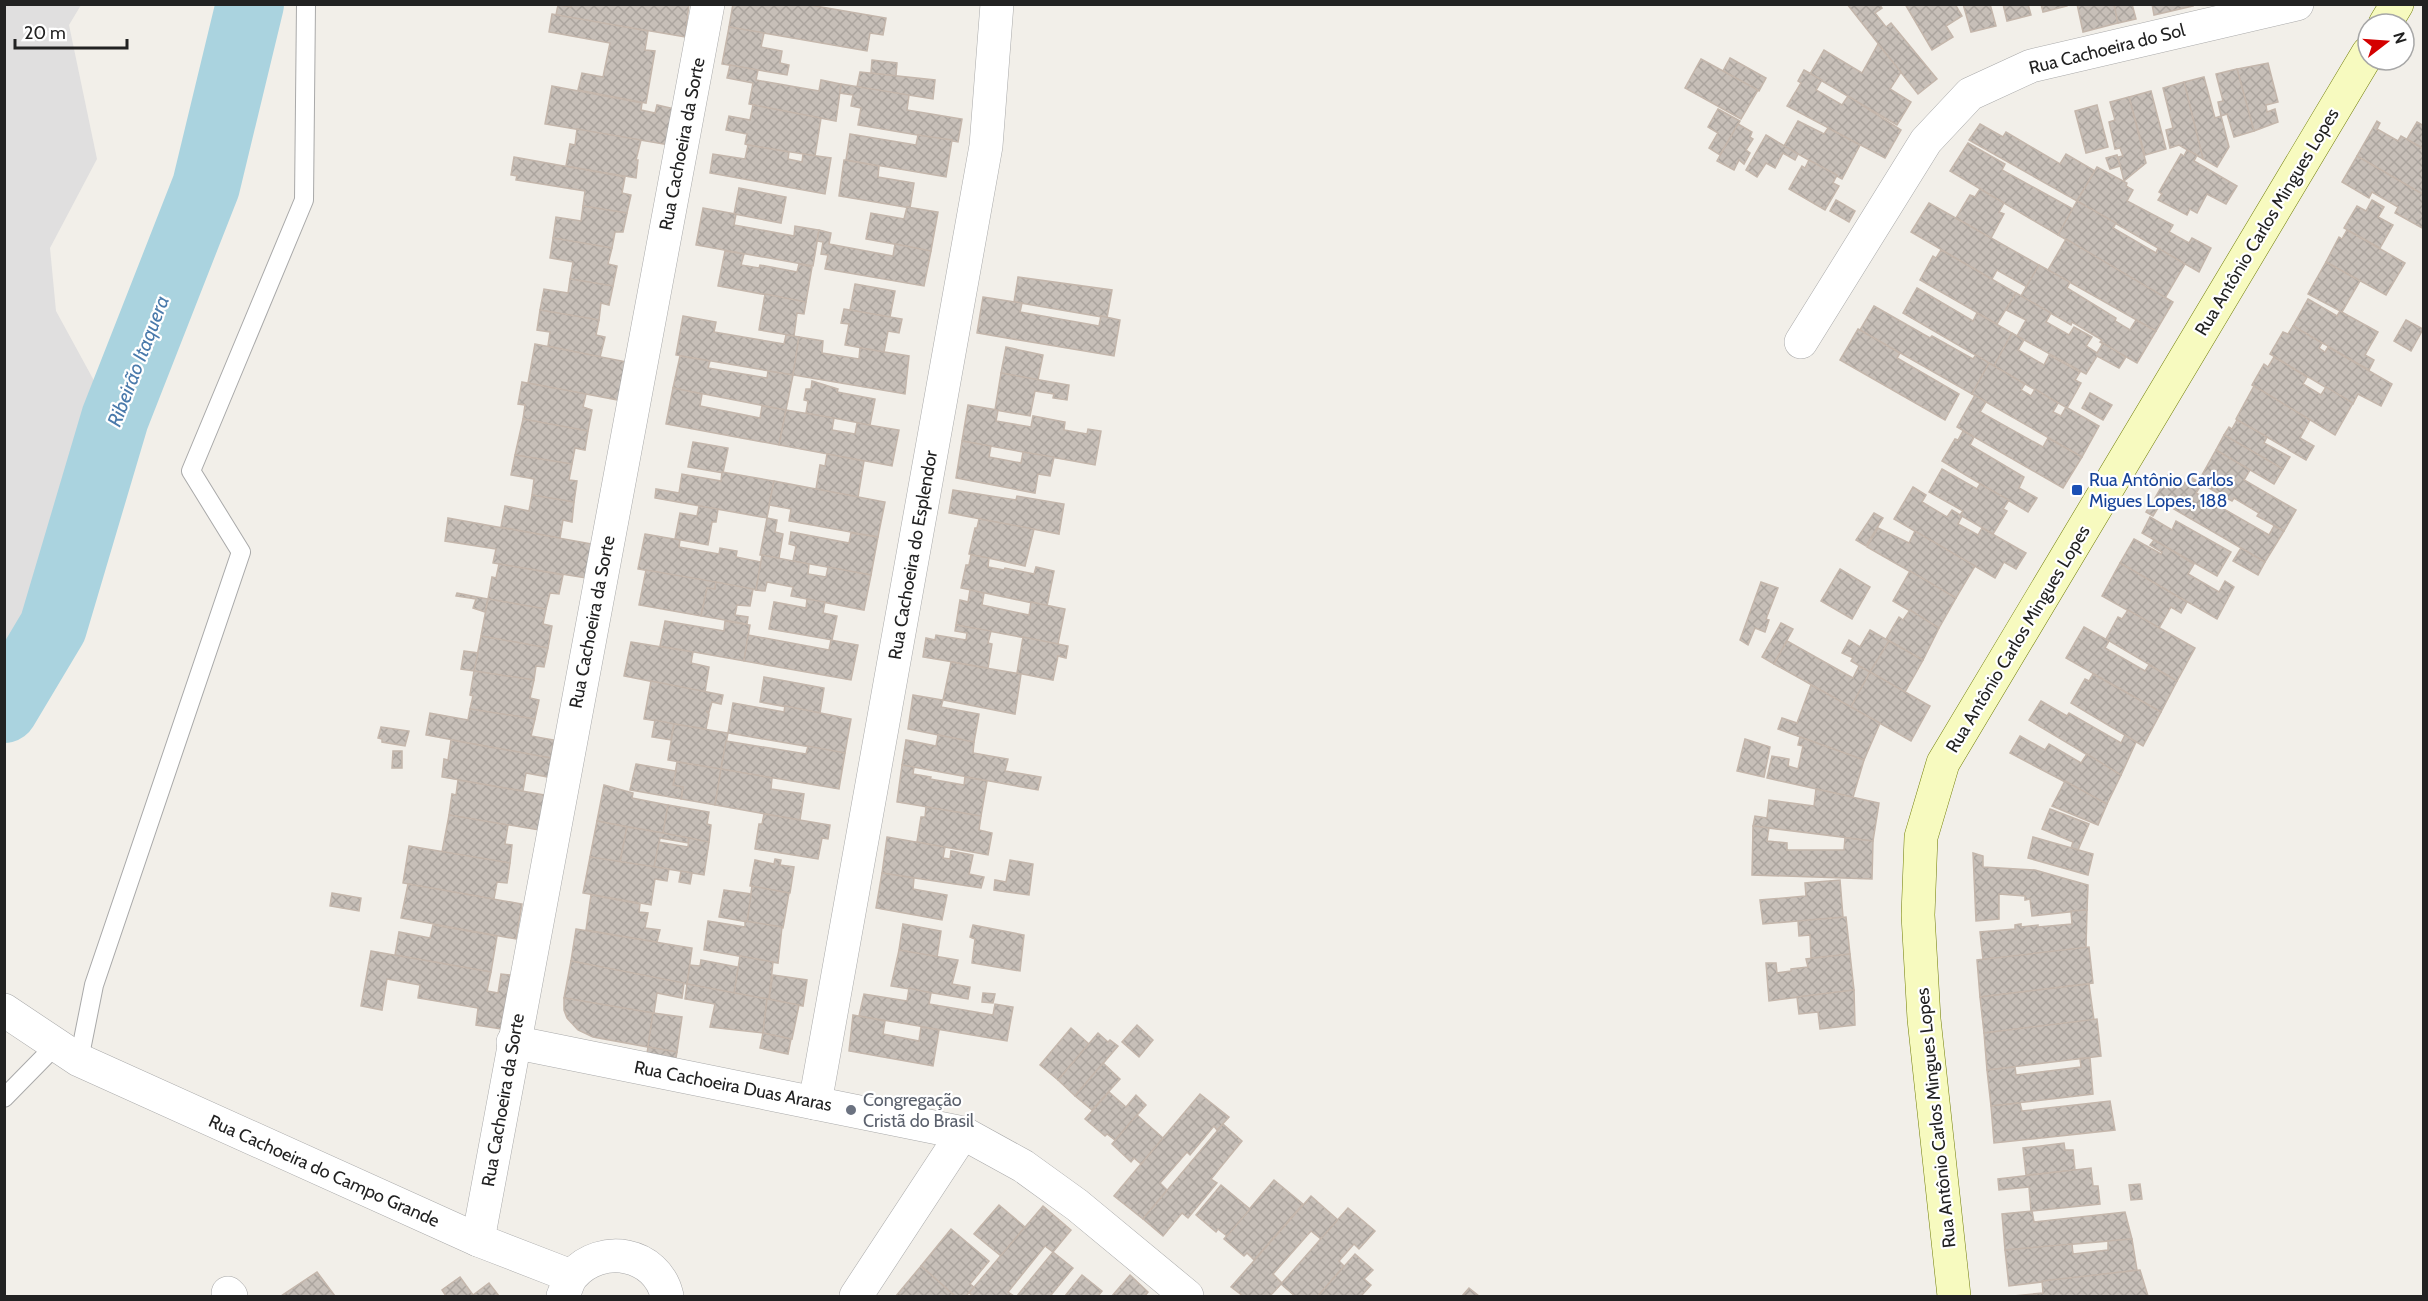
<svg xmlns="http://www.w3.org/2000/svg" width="2428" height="1301" font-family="Cabin,sans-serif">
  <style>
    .residential { fill: #e0dfdf }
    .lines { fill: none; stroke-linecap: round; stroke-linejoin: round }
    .river { stroke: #aad3df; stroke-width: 68 }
    .building { fill: url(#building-cross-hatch); stroke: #c4b6ab; stroke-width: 1.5 }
    .lane-casing { stroke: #a9a9a9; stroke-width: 20 }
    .street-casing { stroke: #a9a9a9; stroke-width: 34 }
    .secondary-casing { stroke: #707d05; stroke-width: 34 }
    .lane { stroke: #fff; stroke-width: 18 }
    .street { stroke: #fff; stroke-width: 33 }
    .secondary { stroke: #f7fabf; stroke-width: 33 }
    .transit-dot { fill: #1a4fb4; stroke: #fff; stroke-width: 2 }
    .worship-dot { fill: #6b7280; stroke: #fff; stroke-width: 2 }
    .labels { text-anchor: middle; stroke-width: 4.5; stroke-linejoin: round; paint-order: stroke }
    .street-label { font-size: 18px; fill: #222; stroke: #fff }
    .transit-label { font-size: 18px; fill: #164399; stroke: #fff; text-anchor: start }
    .worship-label { font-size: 18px; fill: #5b616d; stroke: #fff; text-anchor: start }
    .water-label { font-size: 20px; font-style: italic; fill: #4a7aab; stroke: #fff }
  </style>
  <defs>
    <pattern id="building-cross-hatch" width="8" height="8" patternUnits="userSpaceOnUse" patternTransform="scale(1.5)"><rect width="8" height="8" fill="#c7bfb8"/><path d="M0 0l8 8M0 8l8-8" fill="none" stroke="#aba49e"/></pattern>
  </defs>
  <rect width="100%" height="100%" fill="#f2efe9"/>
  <!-- residential -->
  <polygon class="residential" points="5,4 81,5 69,25 97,159 50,248 56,311 134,454 5,730"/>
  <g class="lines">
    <!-- river -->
    <polyline class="river" points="4,709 53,627 115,418 206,186 250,4"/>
  </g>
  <!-- building -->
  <g class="building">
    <polygon points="571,4 689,4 685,37 556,15 558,5 571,7"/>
    <polygon points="733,4 804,4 886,18 883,35 870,33 867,51 729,27"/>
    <polygon points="1847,4 1879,4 1882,8 1875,13 1886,27 1891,23 1937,79 1918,94"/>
    <polygon points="1905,4 1955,4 1962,16 1946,26 1953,37 1932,50"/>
    <polygon points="1963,4 1990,4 1996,26 1971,32"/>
    <polygon points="2003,4 2028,4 2031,15 2007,21"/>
    <polygon points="2041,4 2067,4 2067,6 2043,12"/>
    <polygon points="2077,4 2114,4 2118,23 2083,32"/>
    <polygon points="2114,4 2132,4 2136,19 2118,23"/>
    <polygon points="2152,4 2192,4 2193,6 2154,15"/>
    <polygon points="552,14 648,31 645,50 655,51 646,103 578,90 582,73 603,77 610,43 549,32"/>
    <polygon points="729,27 764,33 761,47 782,51 780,63 789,65 787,75 722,64"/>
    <polygon points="1878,44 1901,72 1890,89 1911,102 1897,125 1810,74 1824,50 1862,73"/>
    <polygon points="1730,58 1766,78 1759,91 1723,71"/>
    <polygon points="1701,59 1758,90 1741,119 1685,88"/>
    <polygon points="872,60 897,63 896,76 871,73"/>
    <polygon points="2268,63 2278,102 2266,105 2267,112 2275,109 2278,122 2254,131 2237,69"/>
    <polygon points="730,65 758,70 756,80 819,91 821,80 841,84 836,121 749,104 753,83 727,78"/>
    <polygon points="2237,69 2254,131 2234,137 2227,114 2221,116 2218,102 2223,101 2216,74"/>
    <polygon points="1804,70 1822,80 1816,90 1842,105 1848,96 1901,130 1885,158 1787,106 1801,83 1798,81"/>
    <polygon points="860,72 935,80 933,99 857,87"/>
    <polygon points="2204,77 2215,118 2221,116 2229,147 2217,167 2203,159 2184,82"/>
    <polygon points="2184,82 2203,159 2179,145 2170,148 2166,130 2173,128 2163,88"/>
    <polygon points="841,84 909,95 907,110 962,119 958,142 858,125 861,108 851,106 853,95 840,93"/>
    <polygon points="552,86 642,103 641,110 655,113 657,105 675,109 669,145 545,124"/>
    <polygon points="2151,91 2166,149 2145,155 2129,97"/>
    <polygon points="2129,97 2146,163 2124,181 2118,157 2123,156 2120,148 2115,149 2109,122 2115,120 2110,102"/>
    <polygon points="753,105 821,118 815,156 748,145 745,144 747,134 726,130 729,116 750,120"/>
    <polygon points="2097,105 2108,147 2086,153 2075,111"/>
    <polygon points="1718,109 1740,121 1720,155 1709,148 1718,133 1708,127"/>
    <polygon points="1798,121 1824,134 1828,128 1860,145 1842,179 1784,146"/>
    <polygon points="2377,121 2380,123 2377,129 2398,141 2401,136 2424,149 2424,195 2357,156"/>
    <polygon points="2417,122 2424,126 2424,149 2407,139"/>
    <polygon points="1738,124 1752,132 1750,137 1753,139 1746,150 1750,153 1744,164 1739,160 1734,170 1717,161"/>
    <polygon points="1980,124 2003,137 2006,132 2060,164 2066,154 2095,171 2077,201 1969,140"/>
    <polygon points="577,129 641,140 636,160 638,160 636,178 566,166 570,144 575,145"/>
    <polygon points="850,134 916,145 918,135 952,140 946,177 846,160"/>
    <polygon points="1766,135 1798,154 1795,160 1783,153 1775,168 1766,163 1757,177 1746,170"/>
    <polygon points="1968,143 2005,164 2002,170 2073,209 2058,235 1950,171"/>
    <polygon points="748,145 789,152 788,159 802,162 803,154 831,158 825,194 710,173 713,154 745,159"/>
    <polygon points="2187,150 2197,155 2194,161 2237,186 2226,204 2207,194 2197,213 2190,209 2187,215 2158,200 2162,194 2159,192 2181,154 2184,156"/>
    <polygon points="2117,155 2120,166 2110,169 2106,158"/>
    <polygon points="2357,156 2424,195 2424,229 2395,213 2398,207 2372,192 2369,198 2342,182"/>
    <polygon points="514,157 625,177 622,193 631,195 627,213 583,206 585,191 516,180 517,176 511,175"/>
    <polygon points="844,160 879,166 878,177 914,183 910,208 839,196"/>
    <polygon points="1809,160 1837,175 1833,183 1839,186 1825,210 1789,189 1802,166 1805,168"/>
    <polygon points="2097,167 2127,183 2126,186 2133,190 2127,201 2173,225 2169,232 2189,243 2192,238 2211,248 2199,272 2077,201"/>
    <polygon points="739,188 786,197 781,223 734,214"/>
    <polygon points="1980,189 2004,203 1999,212 2004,214 1991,238 1956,218 1970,195 1975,197"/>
    <polygon points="1836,200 1855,211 1849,222 1830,211"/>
    <polygon points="2372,200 2384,207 2378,217 2393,225 2380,248 2344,228 2357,206 2366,211"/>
    <polygon points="2077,201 2116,223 2113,228 2156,253 2158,248 2185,264 2165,298 2058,235"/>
    <polygon points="1929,203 2039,265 2027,287 1997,270 1992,279 1911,232"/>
    <polygon points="583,206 627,213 623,232 615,232 612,248 553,238 556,217 581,221"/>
    <polygon points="907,207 938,212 931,251 866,239 871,213 904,219"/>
    <polygon points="703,208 736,214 734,225 794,236 795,226 819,230 813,266 696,245"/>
    <polygon points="819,230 831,233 829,244 893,256 895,244 931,251 924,286 825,269 828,255 821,254 823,242 817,241"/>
    <polygon points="2347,230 2405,263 2386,295 2326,262 2339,237 2342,239"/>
    <polygon points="553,238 612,248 608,264 617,266 613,286 570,279 573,262 550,258"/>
    <polygon points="2066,239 2173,302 2156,331 2048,270"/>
    <polygon points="1941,250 2016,293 1997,324 1920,280 1933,256 1936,258"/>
    <polygon points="725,251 744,254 741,265 759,268 760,265 797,272 799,264 812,267 806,302 718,286"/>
    <polygon points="2326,262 2360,281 2342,312 2308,294"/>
    <polygon points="2039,265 2070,282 2067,288 2116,318 2115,321 2130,330 2136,320 2156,331 2137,363 2100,342 2102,340 2072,322 2071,325 2021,296"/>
    <polygon points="1018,277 1112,290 1107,318 1014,302"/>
    <polygon points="570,279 613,286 609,305 601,303 599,320 540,310 544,289 568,293"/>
    <polygon points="855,284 895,291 890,317 850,310"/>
    <polygon points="1917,288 1973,321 1977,313 2012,333 1994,366 1903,313"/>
    <polygon points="2016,293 2051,313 2046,322 2069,335 2074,327 2092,337 2086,346 2097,353 2103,343 2126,357 2119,368 2097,356 2086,374 2017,336 2026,320 2006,310"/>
    <polygon points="765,294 806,302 804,314 797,313 794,336 759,330"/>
    <polygon points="983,297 1022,303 1020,312 1099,326 1101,316 1120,320 1114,356 977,333"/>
    <polygon points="2308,299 2337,316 2340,311 2378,332 2365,355 2374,360 2369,370 2293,326"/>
    <polygon points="1874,306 1930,338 1932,336 1973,359 1976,355 1989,363 1972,394 1860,330"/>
    <polygon points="844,309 902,319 899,333 888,331 884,352 845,345 849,324 841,323"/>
    <polygon points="540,310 599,320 596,335 605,337 600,357 548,346 550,332 537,330"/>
    <polygon points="683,316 716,322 714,332 784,344 786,335 799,337 793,375 676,355"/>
    <polygon points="2406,320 2423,329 2411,351 2394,341"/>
    <polygon points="2293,326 2322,343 2319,348 2325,352 2328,347 2392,384 2381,406 2358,394 2353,404 2270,354 2283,332 2288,334"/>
    <polygon points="1858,329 1900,353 1897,358 1959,394 1945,420 1840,360"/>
    <polygon points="2012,333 2024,340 2018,350 2044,365 2049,355 2080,372 2075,380 2081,383 2067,408 1994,366"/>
    <polygon points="799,337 823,341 822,353 859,359 860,348 909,356 905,394 793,375"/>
    <polygon points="535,344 627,362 623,401 528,383"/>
    <polygon points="1006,347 1043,355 1038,380 1001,373"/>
    <polygon points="680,356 710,361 708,368 767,378 768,371 793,375 786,410 673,388"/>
    <polygon points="2274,357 2307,377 2303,384 2321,395 2326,387 2353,403 2335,435 2252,385 2264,364 2268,367"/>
    <polygon points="1989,363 2025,384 2021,390 2031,396 2035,389 2058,403 2053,412 2061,416 2066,407 2099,426 2082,457 1972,394"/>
    <polygon points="1001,373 1069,385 1067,400 1053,398 1054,394 1035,391 1030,416 995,410"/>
    <polygon points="812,381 838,389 837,392 875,399 870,425 806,413 808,401 804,400 806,389 811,389"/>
    <polygon points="522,382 586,394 583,407 592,410 588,431 523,419 525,405 518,404"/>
    <polygon points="2254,386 2310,420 2300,438 2314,446 2306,460 2236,419"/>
    <polygon points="673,388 702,394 700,406 760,418 762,406 786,410 779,445 666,424"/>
    <polygon points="2090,393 2112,405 2103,420 2082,408"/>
    <polygon points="1975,395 1986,402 1980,412 2043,447 2048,438 2082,457 2063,488 1957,427"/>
    <polygon points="968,405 998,410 996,421 1031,427 1033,416 1065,422 1064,430 1087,434 1088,429 1101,431 1095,465 962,441"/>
    <polygon points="786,410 834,418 832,430 855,434 857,423 899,430 892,466 779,445"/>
    <polygon points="523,419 588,431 585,450 575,448 572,464 515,455"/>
    <polygon points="2237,420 2267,437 2264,443 2290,457 2283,469 2224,435 2229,427 2232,429"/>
    <polygon points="1963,431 1974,437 1970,445 2024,477 2019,488 2037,498 2028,512 1942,461 1955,439 1958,440"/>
    <polygon points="2224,435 2283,469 2274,484 2216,450"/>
    <polygon points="962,441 991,446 989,457 1021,463 1023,452 1054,457 1050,476 1038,474 1035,493 956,478"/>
    <polygon points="693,442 728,448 723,473 688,467"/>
    <polygon points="2216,450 2250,470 2244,480 2296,510 2284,531 2257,516 2259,513 2234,498 2232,501 2198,482"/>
    <polygon points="827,454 864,461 858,497 816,489 820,465 825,466"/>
    <polygon points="515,455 572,464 569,480 577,481 574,502 532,495 534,479 511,475"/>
    <polygon points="1942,469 1977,489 1980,484 2009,500 2003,509 2007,511 1993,534 1960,515 1963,511 1929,492"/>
    <polygon points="722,472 774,481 767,518 655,498 656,489 679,493 682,474 721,481"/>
    <polygon points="2168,475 2184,484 2189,476 2202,484 2196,493 2269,535 2274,526 2284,531 2265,562 2155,498"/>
    <polygon points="774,481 885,502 878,537 789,521 791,509 769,505"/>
    <polygon points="1913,487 1926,495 1922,502 1947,517 1952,510 1962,516 1958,524 1978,535 1982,528 2026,553 2016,569 2004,562 1995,578 1894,519"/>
    <polygon points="953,490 1016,500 1017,496 1064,504 1059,534 949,513"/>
    <polygon points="532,495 574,502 572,522 563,520 560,538 501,527 505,506 529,511"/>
    <polygon points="2151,504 2158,508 2153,516 2146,512"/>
    <polygon points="699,506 718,509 716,522 712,522 708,545 675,539 680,513 697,516"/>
    <polygon points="1874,513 1883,518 1866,546 1856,540"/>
    <polygon points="2150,517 2172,530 2176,521 2231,552 2217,576 2142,533"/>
    <polygon points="448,518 592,544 586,578 493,563 496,549 445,541"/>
    <polygon points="767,518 777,520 775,532 783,534 779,558 760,555"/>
    <polygon points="979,519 1034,529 1025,566 969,554 975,528 977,528"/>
    <polygon points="1878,528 1909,543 1915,531 1975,566 1956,598 1867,547"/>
    <polygon points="791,532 849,543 851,533 878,537 871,575 793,561 796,546 789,544"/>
    <polygon points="645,534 680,540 679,547 719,554 720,548 737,551 736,557 761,562 756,590 638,569"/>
    <polygon points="2134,539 2161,554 2162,552 2150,545 2154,540 2194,564 2188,574 2219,592 2225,581 2234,587 2217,619 2120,563"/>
    <polygon points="2241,548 2265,562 2258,575 2233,561"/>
    <polygon points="762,555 809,564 808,574 826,577 828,567 871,575 864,610 791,596 793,587 767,582 765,591 756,590"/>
    <polygon points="971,555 989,558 988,567 1004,570 1005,568 1034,574 1036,567 1054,571 1047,606 961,588 966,565 969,565"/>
    <polygon points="2120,563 2187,602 2181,613 2171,607 2159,628 2102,596"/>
    <polygon points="499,564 563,575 559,594 550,593 546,609 488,599 492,577 496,578"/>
    <polygon points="1840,569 1870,587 1852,619 1821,601"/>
    <polygon points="646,570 716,582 715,589 707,588 701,616 639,605"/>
    <polygon points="1910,571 1956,598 1939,628 1893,601"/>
    <polygon points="716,582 753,589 750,606 737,605 735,615 748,617 747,624 701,616 707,588 715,589"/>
    <polygon points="1761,582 1778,588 1766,619 1769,620 1765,632 1755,628 1748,645 1740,640"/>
    <polygon points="970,590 984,593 982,605 1029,615 1031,602 1065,609 1058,644 956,625 960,600 968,602"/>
    <polygon points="457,593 488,599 485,612 473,608 476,599 456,596"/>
    <polygon points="488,599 546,609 543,624 552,626 548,648 481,636"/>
    <polygon points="807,599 825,602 823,613 837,616 832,640 769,629 774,602 806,608"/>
    <polygon points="1910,610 1939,628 1923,660 1886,639 1899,617 1903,620"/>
    <polygon points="2128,610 2195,648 2177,681 2106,639 2118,617 2122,619"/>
    <polygon points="665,621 724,631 725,621 750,625 744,661 660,646"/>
    <polygon points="1781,623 1793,629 1774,664 1762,657"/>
    <polygon points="956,625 991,631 988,643 992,644 988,668 923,657 926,638 935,640 936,635 966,640 967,633 955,631"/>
    <polygon points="2084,627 2109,641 2105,648 2145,671 2149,665 2177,681 2161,712 2066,658"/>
    <polygon points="1870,630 1889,641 1870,672 1851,661 1853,658 1842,653 1849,640 1860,647"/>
    <polygon points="748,635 829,650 831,640 858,645 851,680 744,661"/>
    <polygon points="481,636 548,648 544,667 536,666 534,680 474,671"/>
    <polygon points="1023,637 1068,646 1066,658 1058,656 1053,680 1017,673"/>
    <polygon points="1787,641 1853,678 1859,666 1870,672 1851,707 1774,664"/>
    <polygon points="1889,641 1923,660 1905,692 1870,672"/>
    <polygon points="631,642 693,652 691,663 709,667 705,692 624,676"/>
    <polygon points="464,651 478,653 474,671 461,669"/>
    <polygon points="951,662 1021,674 1015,714 943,700"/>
    <polygon points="474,671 534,680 530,698 539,700 535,719 470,709 473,696 470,695"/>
    <polygon points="1870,672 1930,706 1911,741 1851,707"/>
    <polygon points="2093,674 2161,712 2143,746 2071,703 2085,679 2089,681"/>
    <polygon points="764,677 824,688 820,713 760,702"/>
    <polygon points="651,681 723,695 721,704 712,702 709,712 706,711 709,714 706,729 644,719"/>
    <polygon points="1811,685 1880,723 1864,760 1778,729 1782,718 1797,723"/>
    <polygon points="913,695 943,700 941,707 979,714 974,742 908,729"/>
    <polygon points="2041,701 2067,716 2069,713 2121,743 2125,735 2136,742 2121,775 2029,720"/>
    <polygon points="733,703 784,712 785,706 851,719 845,753 728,733"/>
    <polygon points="470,709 535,719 531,736 554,740 551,758 426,735 430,713 468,720"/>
    <polygon points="655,720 674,724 671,740 652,737"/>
    <polygon points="674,724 728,733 721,769 668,760"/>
    <polygon points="381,727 409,731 405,746 382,742 382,739 378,738"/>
    <polygon points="938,735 974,742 973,753 1008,759 1005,771 1041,777 1038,790 902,765 906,740 936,746"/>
    <polygon points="2020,736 2045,750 2049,744 2081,763 2087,754 2121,775 2107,804 2010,753"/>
    <polygon points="1800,737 1864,760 1853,797 1767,778 1772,756 1789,759 1788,766 1798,769 1803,746 1798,745"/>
    <polygon points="1745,739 1770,747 1764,777 1737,771"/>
    <polygon points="451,740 551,758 548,777 526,773 523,791 442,777 444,759 448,760"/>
    <polygon points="726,741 806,754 808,746 845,753 839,789 721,769"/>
    <polygon points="393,751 402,751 402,768 392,768"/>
    <polygon points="677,762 721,769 715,805 681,799 683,787 673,785"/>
    <polygon points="636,764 676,771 673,785 683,787 681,799 630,790"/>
    <polygon points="902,765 914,767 913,774 931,777 930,779 964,785 965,777 987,781 981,816 897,802"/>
    <polygon points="721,769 772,778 771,789 804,794 800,820 715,805"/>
    <polygon points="458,780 545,795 539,830 449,815 452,794 456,795"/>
    <polygon points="2065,781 2107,804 2098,825 2052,806"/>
    <polygon points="604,785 633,793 632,798 668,805 663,833 597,821"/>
    <polygon points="1816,789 1879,803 1873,841 1753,826 1755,816 1767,818 1769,800 1814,806"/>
    <polygon points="668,805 709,812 707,824 711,825 709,842 663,833"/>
    <polygon points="926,807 981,816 979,830 992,833 988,855 917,842 921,817 925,817"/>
    <polygon points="2050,809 2089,824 2078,850 2071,848 2073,842 2042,829"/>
    <polygon points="764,814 830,825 828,839 822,838 818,859 755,849 759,824 762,824"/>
    <polygon points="449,815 508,825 505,844 512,845 510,863 442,852"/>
    <polygon points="597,821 627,827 620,862 590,857"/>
    <polygon points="1753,826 1769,828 1767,841 1787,843 1787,850 1844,850 1845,838 1873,841 1872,879 1752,875"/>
    <polygon points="627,827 663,833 689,838 688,843 660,838 654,867 620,862"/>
    <polygon points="887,837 945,847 943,858 950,859 951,851 973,855 969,874 984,877 981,888 882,873"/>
    <polygon points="2033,837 2093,854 2088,875 2028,858"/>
    <polygon points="689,838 709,842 704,875 654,867 659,842 688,847"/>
    <polygon points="409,846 510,863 507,883 497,882 494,899 403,883"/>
    <polygon points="1973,853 1983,856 1983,867 2035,870 2088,885 2087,910 2032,916 2030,899 2025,900 2025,896 1999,894 1999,919 1976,921"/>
    <polygon points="590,857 669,869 667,881 655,879 651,905 583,893"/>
    <polygon points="775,859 781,860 780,865 794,867 790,893 750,886 755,860 774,864"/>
    <polygon points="1010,860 1033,864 1029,895 994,890 995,880 1006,882"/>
    <polygon points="681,871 692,873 690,884 679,882"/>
    <polygon points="882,873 914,878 913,889 947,895 942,920 876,908"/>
    <polygon points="1840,880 1843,917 1763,924 1760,900 1806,896 1805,883"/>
    <polygon points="408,884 522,904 516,939 401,918"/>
    <polygon points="752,886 789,893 783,928 747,922"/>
    <polygon points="724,890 751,894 747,922 719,917"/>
    <polygon points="332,893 361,898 359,911 330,906"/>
    <polygon points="591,895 640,904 639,912 648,913 645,928 660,930 657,942 586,930"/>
    <polygon points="2087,910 2086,948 1983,960 1980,932 2015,929 2015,925 2021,924 2021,927 2038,925 2038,927 2072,924 2071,911"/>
    <polygon points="1846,917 1850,954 1811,958 1810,935 1799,936 1798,921"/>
    <polygon points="708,921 745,927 745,921 782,927 778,963 704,950"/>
    <polygon points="903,924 941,931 937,957 899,950"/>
    <polygon points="433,925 497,936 491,972 395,955 399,932 430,938"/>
    <polygon points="973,925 1024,935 1020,971 972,963 975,939 970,937"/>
    <polygon points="576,929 692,948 687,984 571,961"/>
    <polygon points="2089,947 2093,983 1980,997 1977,960"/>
    <polygon points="899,950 958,960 952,984 970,987 968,999 891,986"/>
    <polygon points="371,951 491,972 487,991 498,993 501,974 510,975 501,1029 476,1025 478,1008 418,998 420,985 387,979 382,1010 361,1006"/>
    <polygon points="1850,954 1854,990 1769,1001 1766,963 1776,963 1777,973 1791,971 1791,969 1808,967 1806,959"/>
    <polygon points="740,956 773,962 769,999 734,993"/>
    <polygon points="701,960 738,967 734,993 687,984 690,965 700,966"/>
    <polygon points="571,961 684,983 682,998 657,993 654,1013 564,998"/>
    <polygon points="773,975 807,980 803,1006 769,999"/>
    <polygon points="687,984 767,999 763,1033 710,1027 715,1004 685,999"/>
    <polygon points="2089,984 2094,1020 1984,1033 1980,997"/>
    <polygon points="909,988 931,993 929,1004 993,1015 995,1004 1013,1007 1007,1041 859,1016 864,994 907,1001"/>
    <polygon points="1854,990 1855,1025 1820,1029 1818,1012 1799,1014 1797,997"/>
    <polygon points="983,993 995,994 993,1003 982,1002"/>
    <polygon points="564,998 653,1013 648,1047 593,1037 578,1030 567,1018 564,1010"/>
    <polygon points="767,999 799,1005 792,1039 763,1033"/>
    <polygon points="653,1013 682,1017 677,1052 648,1047"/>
    <polygon points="853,1015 885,1021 883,1034 919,1041 921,1027 939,1030 933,1066 849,1051"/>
    <polygon points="2097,1019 2101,1056 1987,1070 1984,1033"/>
    <polygon points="1137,1025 1153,1040 1139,1057 1122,1042"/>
    <polygon points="1071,1028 1089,1044 1058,1080 1040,1065"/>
    <polygon points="763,1033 791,1039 788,1054 760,1048"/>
    <polygon points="1098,1033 1108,1042 1110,1040 1118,1046 1075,1096 1058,1080"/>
    <polygon points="648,1047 677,1052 675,1063 646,1059"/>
    <polygon points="2090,1058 2093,1094 1991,1106 1987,1070 2015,1067 2016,1075 2081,1067 2080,1059"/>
    <polygon points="1103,1063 1120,1079 1092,1110 1075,1096"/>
    <polygon points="1109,1092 1126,1107 1136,1095 1146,1105 1115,1140 1107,1134 1105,1136 1085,1119"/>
    <polygon points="1200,1094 1229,1117 1217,1130 1214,1126 1190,1155 1187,1152 1160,1183 1167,1190 1143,1219 1114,1196"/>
    <polygon points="2110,1101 2115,1130 1994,1143 1991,1106 2020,1103 2022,1111"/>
    <polygon points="1137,1115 1163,1138 1141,1164 1134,1158 1131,1162 1112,1144"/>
    <polygon points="1223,1124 1242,1141 1211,1179 1217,1183 1188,1218 1182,1213 1163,1236 1143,1219"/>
    <polygon points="2064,1143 2065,1150 2073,1150 2075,1170 2026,1175 2023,1148"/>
    <polygon points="2091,1168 2093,1186 2098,1186 2100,1204 2031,1211 2029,1187 1999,1190 1998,1179"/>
    <polygon points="1274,1180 1303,1204 1254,1260 1247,1253 1244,1256 1224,1239"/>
    <polygon points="2140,1184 2142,1199 2131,1200 2129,1185"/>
    <polygon points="1221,1185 1250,1209 1227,1236 1218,1229 1216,1232 1196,1215"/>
    <polygon points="1311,1196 1338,1220 1321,1239 1311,1231 1273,1274 1282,1283 1270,1296 1243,1296 1231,1287"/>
    <polygon points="999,1205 1025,1227 1001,1256 974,1234"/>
    <polygon points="1043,1206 1071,1230 1053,1252 1045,1246 1008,1292 1014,1296 973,1296 969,1293"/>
    <polygon points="1348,1208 1375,1231 1359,1249 1354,1244 1339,1261 1344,1266 1318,1296 1295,1296 1281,1284"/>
    <polygon points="2032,1211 2034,1222 2125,1212 2132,1239 2005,1250 2002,1214"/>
    <polygon points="951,1229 989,1261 970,1284 974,1287 966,1296 955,1296 921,1266"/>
    <polygon points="2132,1239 2137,1270 2009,1286 2005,1250 2072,1244 2073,1254 2108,1250 2108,1241"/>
    <polygon points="1053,1252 1073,1268 1051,1295 1053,1296 1017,1296"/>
    <polygon points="1355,1254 1373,1270 1364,1279 1371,1285 1361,1296 1318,1296"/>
    <polygon points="921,1266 955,1296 896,1296"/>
    <polygon points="2140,1270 2148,1296 2013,1296 2043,1293 2042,1281"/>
    <polygon points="317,1272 335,1296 281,1296"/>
    <polygon points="1082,1275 1102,1291 1098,1296 1065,1296"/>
    <polygon points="1130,1275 1148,1292 1145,1296 1112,1296"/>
    <polygon points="460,1277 473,1295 489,1283 499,1296 446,1296 442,1290"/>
    <polygon points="1469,1288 1479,1296 1462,1296"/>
  </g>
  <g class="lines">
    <defs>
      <g id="lane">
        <polyline points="79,1060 94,985 241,552 191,471 304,200 306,4"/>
        <polyline points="4,1098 56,1045"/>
      </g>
      <g id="street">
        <polyline points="1801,342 1926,141 1970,94 2031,66 2297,4"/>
        <polyline points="4,1010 79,1060 478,1240 571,1276"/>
        <polyline points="513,1042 963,1133 1023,1166 1077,1205 1187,1296"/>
        <polyline points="815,1103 986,146 997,4"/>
        <polyline points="478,1240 708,4"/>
        <polyline points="228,1293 231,1296"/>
        <path d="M563 1296C566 1290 568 1280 573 1275 601 1243 657 1252 667 1296"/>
        <polyline points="856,1296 963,1133"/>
      </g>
      <g id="secondary">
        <polyline points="2385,24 2397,4"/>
        <polyline points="1954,1296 1924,1019 1918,915 1921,837 1943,763 2368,53"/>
      </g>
    </defs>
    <!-- lane casing -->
    <use href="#lane" class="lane-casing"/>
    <!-- street casing -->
    <use href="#street" class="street-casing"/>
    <!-- secondary casing -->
    <use href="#secondary" class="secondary-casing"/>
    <!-- lane -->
    <use href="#lane" class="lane"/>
    <!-- street -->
    <use href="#street" class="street"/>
    <!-- secondary -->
    <use href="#secondary" class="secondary"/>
  </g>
  <!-- markers -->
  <rect class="transit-dot" x="2071" y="484" width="12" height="12" rx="3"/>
  <circle class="worship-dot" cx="851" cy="1110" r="6"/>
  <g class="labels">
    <!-- street labels -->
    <g class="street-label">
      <text transform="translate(2107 49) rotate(-14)" y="6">Rua Cachoeira do Sol</text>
      <text transform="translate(682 144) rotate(-79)" y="6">Rua Cachoeira da Sorte</text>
      <text transform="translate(2267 222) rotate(-59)" y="6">Rua Antônio Carlos Mingues Lopes</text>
      <text transform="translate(913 555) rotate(-80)" y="6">Rua Cachoeira do Esplendor</text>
      <text transform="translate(592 622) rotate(-79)" y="6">Rua Cachoeira da Sorte</text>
      <text transform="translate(2018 639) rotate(-59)" y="6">Rua Antônio Carlos Mingues Lopes</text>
      <text transform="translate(733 1086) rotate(11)" y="6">Rua Cachoeira Duas Araras</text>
      <text transform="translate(503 1100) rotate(-80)" y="6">Rua Cachoeira da Sorte</text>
      <text transform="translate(1936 1118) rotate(-96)" y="6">Rua Antônio Carlos Mingues Lopes</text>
      <text transform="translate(324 1171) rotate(24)" y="6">Rua Cachoeira do Campo Grande</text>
    </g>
    <!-- transit labels -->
    <g class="transit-label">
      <text x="2089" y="486">Rua Antônio Carlos<tspan x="2089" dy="21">Migues Lopes, 188</tspan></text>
    </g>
    <!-- worship labels -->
    <g class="worship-label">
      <text x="863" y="1106">Congregação<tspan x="863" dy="21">Cristã do Brasil</tspan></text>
    </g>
    <!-- water labels -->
    <g class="water-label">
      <text transform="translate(138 361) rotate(-69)" y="7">Ribeirão Itaquera</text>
    </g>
  </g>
  <!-- border -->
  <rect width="2428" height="1301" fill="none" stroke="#222222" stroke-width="12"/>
  <!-- north arrow -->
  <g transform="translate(2386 42) rotate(73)"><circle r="28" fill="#ffffff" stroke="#a7a7a7" stroke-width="1.5"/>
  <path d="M0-4.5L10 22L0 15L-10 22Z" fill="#d40000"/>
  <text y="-9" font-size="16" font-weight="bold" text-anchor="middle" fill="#222222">N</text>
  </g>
  <!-- scale -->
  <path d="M15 39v9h112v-9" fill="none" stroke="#222222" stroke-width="3"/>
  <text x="24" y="39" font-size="18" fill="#222222" stroke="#ffffff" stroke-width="4.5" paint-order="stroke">20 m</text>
</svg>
